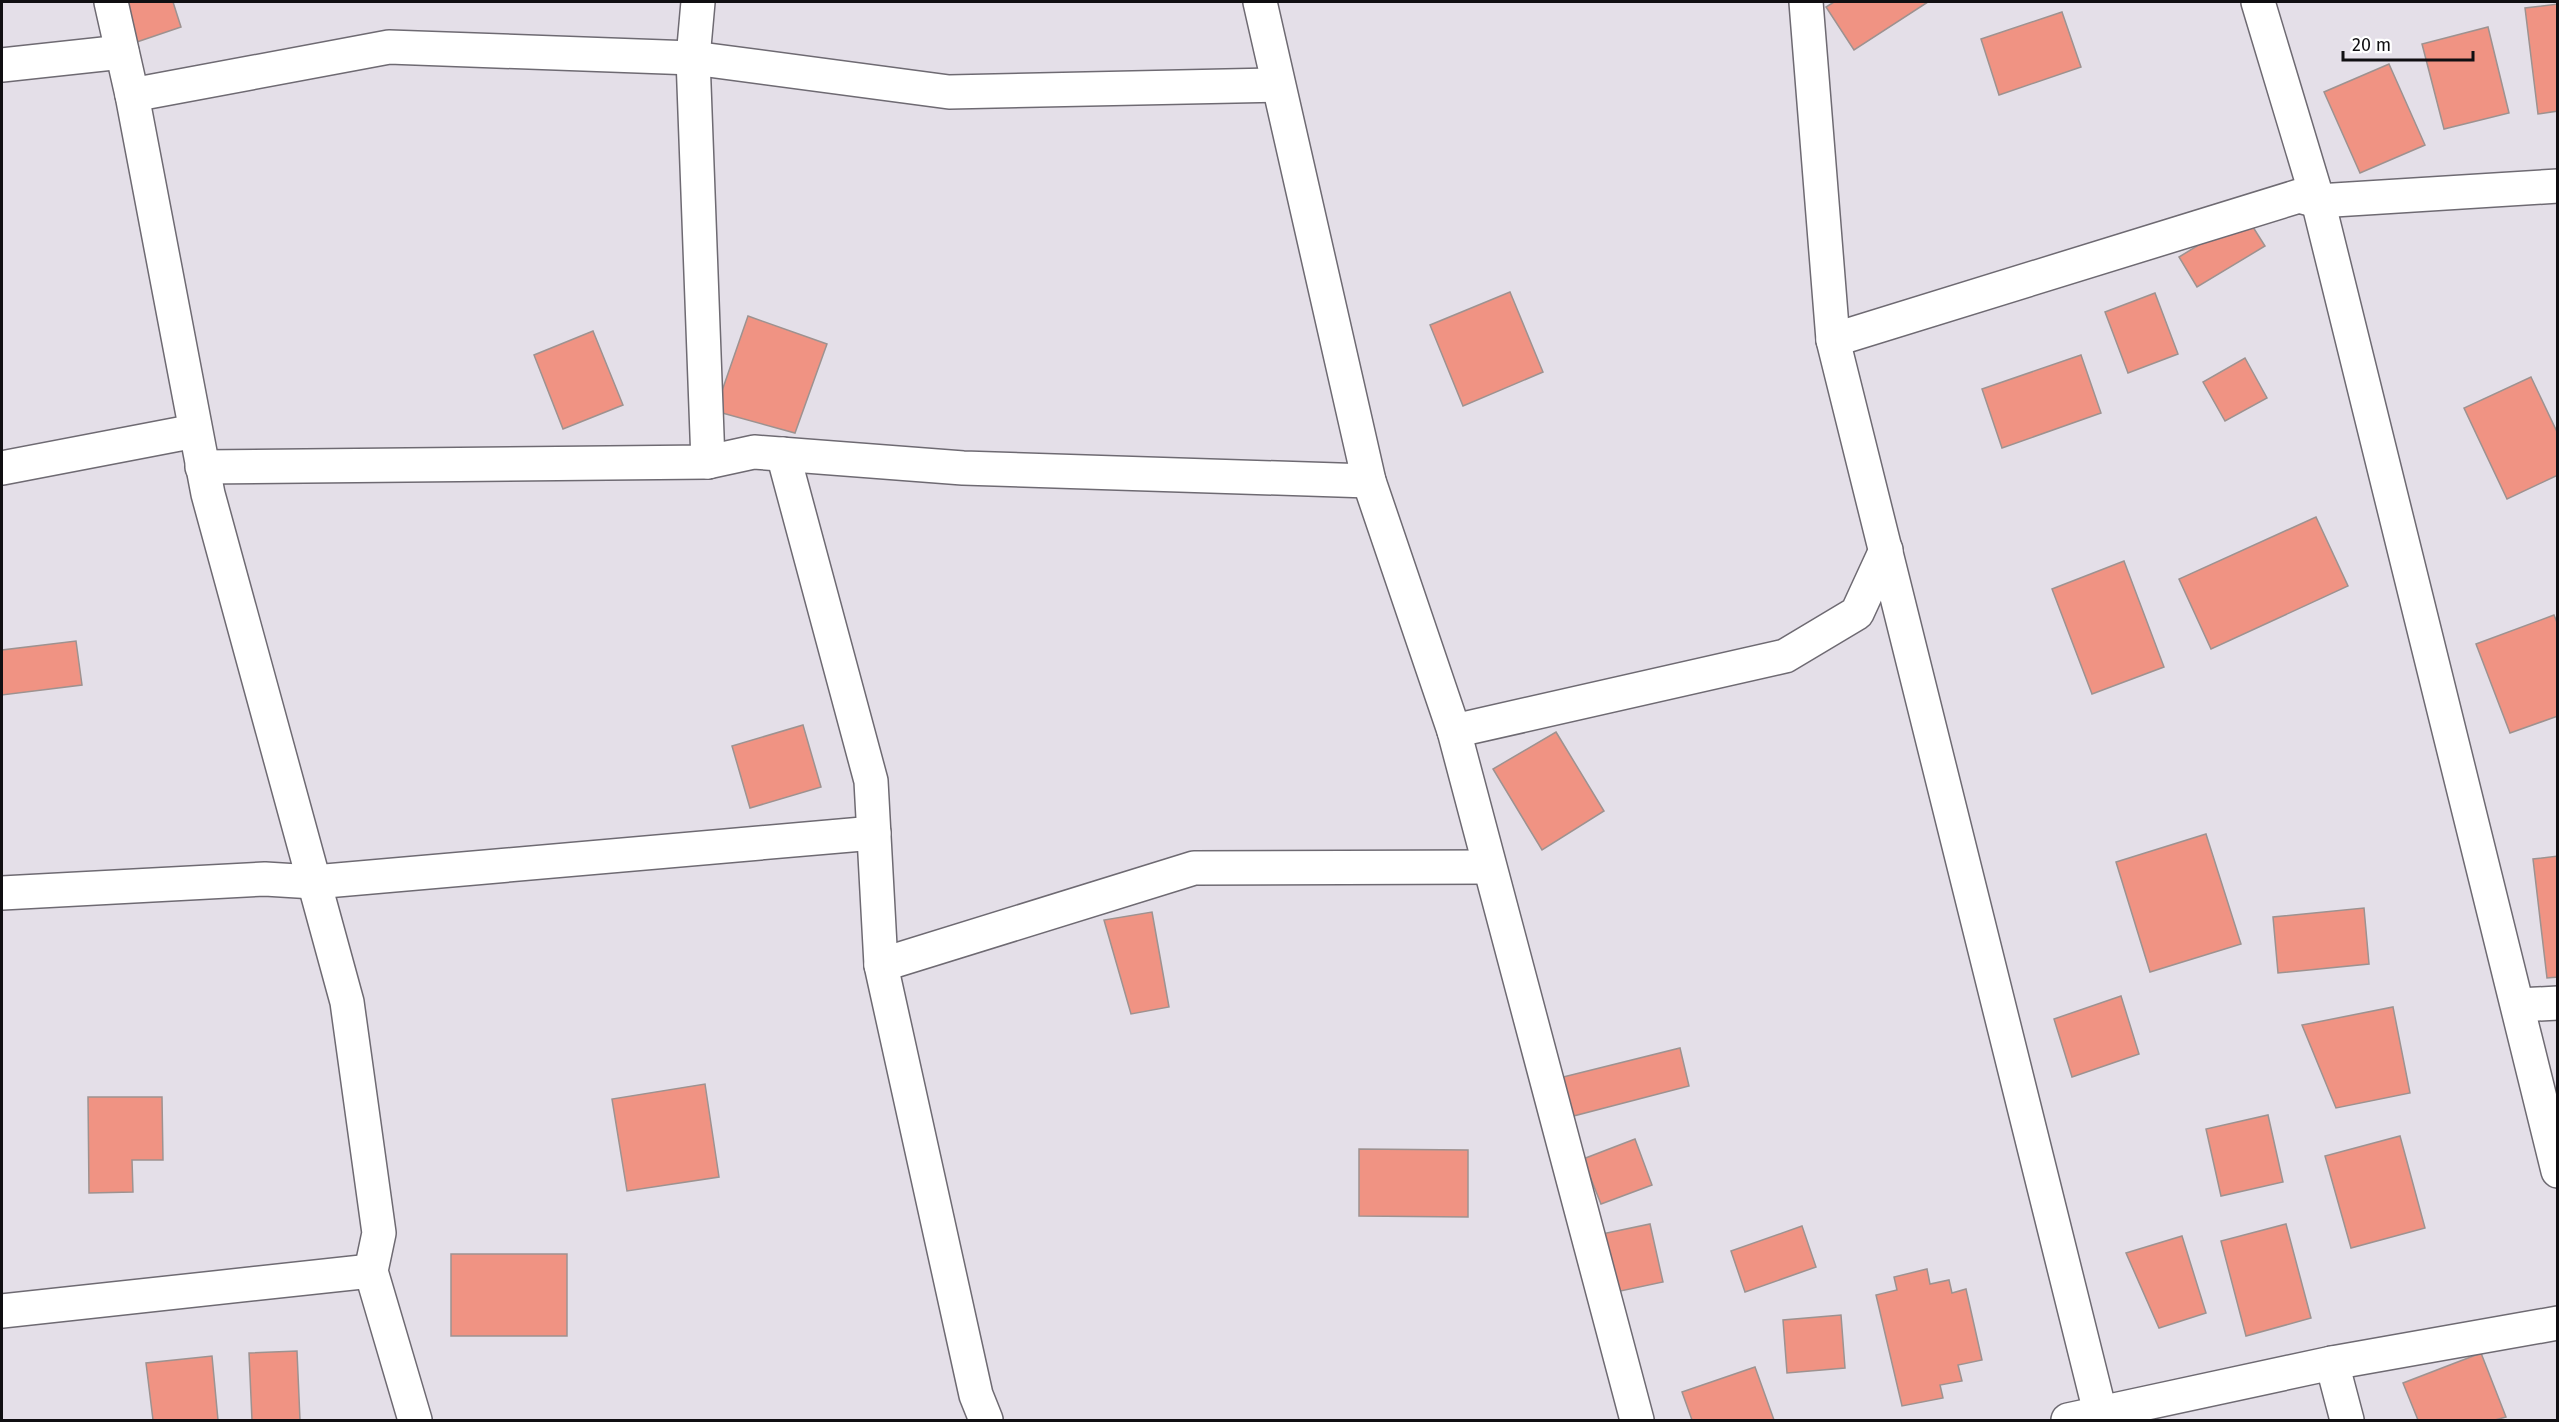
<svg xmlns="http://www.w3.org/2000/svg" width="2559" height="1422" font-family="'Fira Sans',sans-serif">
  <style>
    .building { fill: #f09383; stroke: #9d9290; stroke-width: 1.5 }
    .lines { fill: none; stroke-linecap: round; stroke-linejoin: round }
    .minor-casing { stroke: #6e6a72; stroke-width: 36 }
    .minor { stroke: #fff; stroke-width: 33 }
  </style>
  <rect width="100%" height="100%" fill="#e4dfe8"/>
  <!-- building -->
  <g class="building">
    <polygon points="112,2 173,2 181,27 128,45"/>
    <polygon points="1834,2 1928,2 1854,50 1826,7"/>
    <polygon points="2558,4 2558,111 2538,114 2525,8"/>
    <polygon points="2062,12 2081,67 1999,95 1981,39"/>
    <polygon points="2488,27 2509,113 2444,129 2422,44"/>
    <polygon points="2389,64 2425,145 2360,173 2324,92"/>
    <polygon points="2246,216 2265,246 2197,287 2179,257"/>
    <polygon points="1510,292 1543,372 1463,406 1430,325"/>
    <polygon points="2155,293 2178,354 2128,373 2105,312"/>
    <polygon points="748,316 827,344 795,433 715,411"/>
    <polygon points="593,331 623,405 563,429 534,355"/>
    <polygon points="2081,355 2101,413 2002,448 1982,389"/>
    <polygon points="2245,358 2267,398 2225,421 2203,382"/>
    <polygon points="2531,377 2558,434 2558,475 2507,499 2464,408"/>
    <polygon points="2316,517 2348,586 2211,649 2179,579"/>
    <polygon points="2124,561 2164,667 2092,694 2052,589"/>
    <polygon points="2554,615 2558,625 2558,716 2510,733 2476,644"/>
    <polygon points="76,641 82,685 2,695 2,650"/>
    <polygon points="803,725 821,787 750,808 732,746"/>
    <polygon points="1556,732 1604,811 1542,850 1493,769"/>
    <polygon points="2206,834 2241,944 2150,972 2116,862"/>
    <polygon points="2558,856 2558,977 2547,978 2533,859"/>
    <polygon points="2364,908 2369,964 2278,973 2273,917"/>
    <polygon points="1152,912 1169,1007 1131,1014 1104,920"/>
    <polygon points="2121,996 2139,1054 2072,1077 2054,1019"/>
    <polygon points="2393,1007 2410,1093 2336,1108 2302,1025"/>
    <polygon points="1680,1048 1689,1086 1562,1119 1551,1080"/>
    <polygon points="705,1084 719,1177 627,1191 612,1099"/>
    <polygon points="88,1097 162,1097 163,1160 132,1160 133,1192 89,1193"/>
    <polygon points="2268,1115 2283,1182 2221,1196 2206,1129"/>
    <polygon points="2400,1136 2425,1228 2351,1248 2325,1156"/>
    <polygon points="1635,1139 1652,1185 1601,1204 1583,1159"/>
    <polygon points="1359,1149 1468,1150 1468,1217 1359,1216"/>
    <polygon points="1650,1224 1663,1282 1616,1292 1597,1235"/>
    <polygon points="2286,1224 2311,1318 2246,1336 2221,1241"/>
    <polygon points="1802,1226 1816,1267 1745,1292 1731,1251"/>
    <polygon points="2182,1236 2206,1313 2159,1328 2126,1253"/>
    <rect x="451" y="1254" width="116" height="82"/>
    <polygon points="1927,1269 1930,1284 1949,1280 1952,1293 1966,1289 1982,1360 1958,1365 1962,1381 1940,1385 1943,1398 1902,1406 1876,1295 1897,1290 1894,1277"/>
    <polygon points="1841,1315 1845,1368 1787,1373 1783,1320"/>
    <polygon points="297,1351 300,1420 252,1420 249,1353"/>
    <polygon points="2481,1353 2506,1417 2495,1420 2418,1420 2403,1383"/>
    <polygon points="212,1356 218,1420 153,1420 146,1363"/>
    <polygon points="1755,1367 1774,1420 1692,1420 1682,1392"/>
  </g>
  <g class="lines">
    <defs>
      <g id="minor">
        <polyline points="111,2 132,95 208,494 347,1002 379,1233 371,1271 415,1420"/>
        <polyline points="698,2 693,58 708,462"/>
        <polyline points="1260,2 1369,481 1454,731 1637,1420"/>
        <polyline points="1806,2 1833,340 2100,1412"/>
        <polyline points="2258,2 2318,201 2558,1171"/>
        <polyline points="2,65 122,52"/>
        <polyline points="132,95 389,47 693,58 949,92 1278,85"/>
        <polyline points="1833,340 2299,196 2318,201 2558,186"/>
        <polyline points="783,454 871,781 881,965 976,1395 986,1420"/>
        <polyline points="202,467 708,462 754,452 963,468 1369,481"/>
        <polyline points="2,468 195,431"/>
        <polyline points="1454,731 1785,656 1857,613 1886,550"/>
        <polyline points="2,893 265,879 314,882 874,833"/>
        <polyline points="881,965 1194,868 1489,867"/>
        <polyline points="2518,1005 2558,1003"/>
        <polyline points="2,1311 371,1271"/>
        <polyline points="2332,1363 2347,1420"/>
        <polyline points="2068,1420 2332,1363 2558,1323"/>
      </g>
    </defs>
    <!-- minor casing -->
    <use href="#minor" class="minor-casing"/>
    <!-- minor -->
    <use href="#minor" class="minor"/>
  </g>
  <!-- border -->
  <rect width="2559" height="1422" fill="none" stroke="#100f12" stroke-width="6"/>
  <!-- scale -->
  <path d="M2343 51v9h130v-9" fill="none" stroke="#100f12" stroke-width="3"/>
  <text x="2352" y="51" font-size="18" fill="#100f12" stroke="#ffffff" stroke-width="4.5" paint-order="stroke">20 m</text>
</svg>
